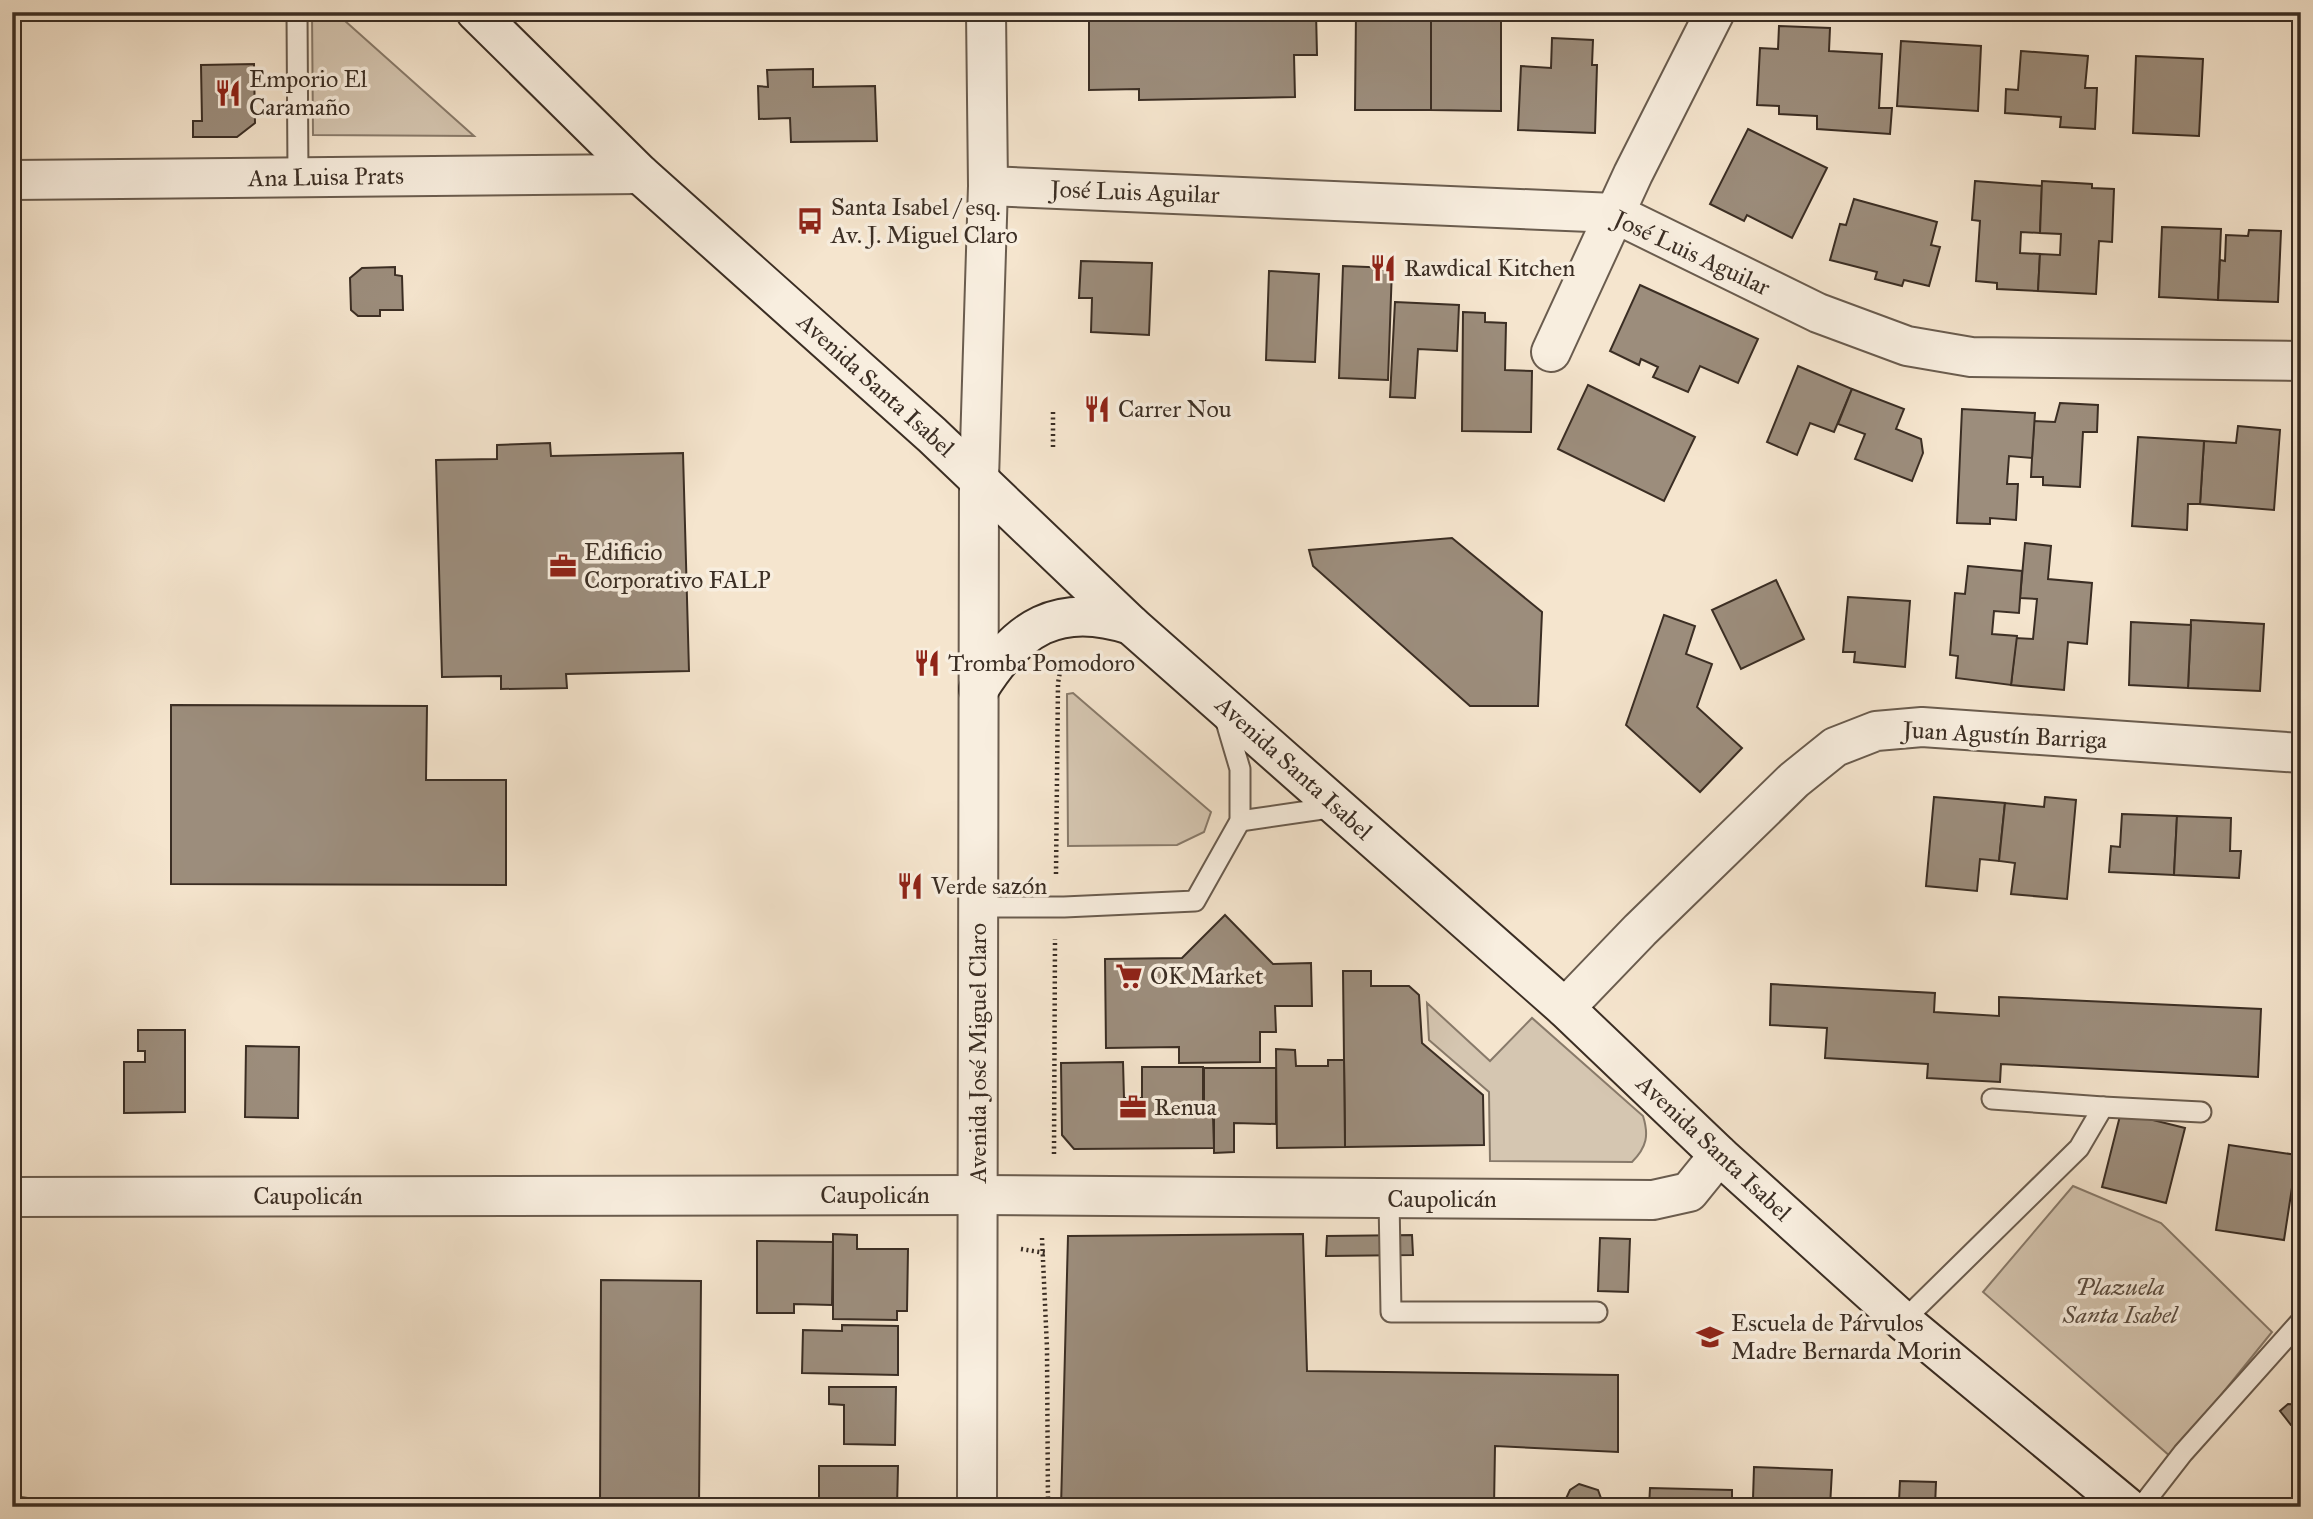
<svg xmlns="http://www.w3.org/2000/svg" width="2313" height="1519" font-family="'IM FELL Great Primer',serif">
  <style>
    .green { fill: #d5c6b1; stroke: #887a6a; stroke-width: 2 }
    .building { fill: #9c8d7c; stroke: #3b2e24; stroke-width: 2 }
    .lines { fill: none; stroke-linecap: round; stroke-linejoin: round }
    .service-casing { stroke: #6a5c4e; stroke-width: 23 }
    .minor-casing { stroke: #6a5c4e; stroke-width: 42 }
    .tertiary-casing { stroke: #6a5c4e; stroke-width: 42 }
    .secondary-casing { stroke: #3b2e24; stroke-width: 42 }
    .path { stroke: #3b2e24; stroke-width: 4.5; stroke-dasharray: 2 3.5; stroke-linecap: butt }
    .service { stroke: #f8eedf; stroke-width: 19 }
    .minor { stroke: #f8eedf; stroke-width: 38 }
    .tertiary { stroke: #f8eedf; stroke-width: 38 }
    .secondary { stroke: #f8eedf; stroke-width: 38 }
    .labels { text-anchor: middle; stroke-width: 7; stroke-linejoin: round; paint-order: stroke }
    .poi-label { font-size: 24px; fill: #3b2e24; stroke: #f8eedf; text-anchor: start }
    .street-label { font-size: 24px; fill: #3b2e24; stroke: #f8eedf }
    .park-label { font-size: 24px; font-style: italic; fill: #5a4c40; stroke: #f8eedf }
  </style>
  <rect width="100%" height="100%" fill="#f5e5ce"/>
  <filter id="stains"><feTurbulence type="fractalNoise" baseFrequency=".00286" numOctaves="4"/><feColorMatrix values="0 0 0 0 .2 0 0 0 0 .09 0 0 0 0 .02 0 0 0 .5 -.17"/></filter>
  <radialGradient id="worn" r=".72"><stop offset=".6" stop-color="#630" stop-opacity="0"/><stop offset="1" stop-color="#630" stop-opacity=".3"/></radialGradient>
  <!-- green -->
  <g class="green">
    <polygon points="312,12 335,12 474,136 313,135"/>
    <polygon points="1073,693 1211,812 1204,832 1177,845 1068,846 1067,694"/>
    <path d="M1427 1003 1490 1061 1532 1018 1643 1116C1649 1135 1647 1147 1632 1162L1490 1161 1489 1092 1429 1040Z"/>
    <polygon points="2073,1186 2161,1223 2272,1332 2171,1457 1983,1292"/>
  </g>
  <!-- building -->
  <g class="building">
    <polygon points="1089,12 1316,12 1317,55 1294,55 1295,97 1139,100 1139,89 1089,90"/>
    <polygon points="1356,12 1431,12 1431,110 1355,110"/>
    <polygon points="1431,12 1501,12 1501,111 1431,110"/>
    <polygon points="1779,26 1830,28 1829,51 1882,54 1879,108 1892,108 1890,134 1817,129 1817,116 1779,114 1779,106 1757,105 1760,48 1778,49"/>
    <polygon points="1552,38 1593,40 1592,65 1597,65 1595,133 1518,130 1521,66 1551,68"/>
    <polygon points="1901,41 1981,46 1978,111 1897,106"/>
    <polygon points="2021,51 2088,56 2085,88 2097,88 2095,129 2060,127 2061,117 2005,113 2006,89 2018,90"/>
    <polygon points="2136,56 2203,59 2199,136 2133,133"/>
    <polygon points="254,64 255,123 237,137 193,137 193,121 202,121 201,65"/>
    <polygon points="813,69 813,87 875,86 877,141 791,142 790,118 759,119 758,86 768,87 767,70"/>
    <polygon points="1748,129 1827,168 1792,238 1747,215 1744,221 1710,204"/>
    <polygon points="1975,181 2042,186 2040,233 2021,232 2020,253 2040,254 2038,291 1997,289 1997,283 1976,281 1980,221 1972,220"/>
    <polygon points="2042,181 2092,184 2092,188 2114,189 2112,242 2099,241 2096,294 2038,291 2040,254 2060,255 2061,234 2040,233"/>
    <polygon points="1854,199 1937,222 1931,245 1940,247 1929,286 1904,280 1902,286 1875,279 1877,272 1830,260 1840,224 1846,225"/>
    <polygon points="2162,227 2221,229 2218,300 2159,297"/>
    <polygon points="2249,230 2281,231 2278,302 2218,300 2220,260 2225,261 2226,235 2248,236"/>
    <polygon points="1081,261 1152,263 1149,335 1091,332 1092,298 1079,298"/>
    <polygon points="1343,266 1392,268 1388,380 1339,378"/>
    <polygon points="395,267 395,275 402,276 403,310 380,310 380,316 358,316 351,310 350,278 362,268"/>
    <polygon points="1269,271 1319,274 1315,362 1266,360"/>
    <polygon points="1640,285 1758,339 1738,383 1700,366 1688,392 1653,377 1658,367 1641,359 1639,365 1610,351"/>
    <polygon points="1395,302 1459,305 1457,351 1418,349 1415,398 1390,397"/>
    <polygon points="1463,312 1485,313 1485,322 1506,323 1505,370 1532,371 1531,432 1462,431"/>
    <polygon points="1798,366 1852,389 1834,432 1810,423 1797,455 1767,442"/>
    <polygon points="1588,385 1695,437 1664,501 1558,449"/>
    <polygon points="1852,389 1904,409 1896,429 1921,439 1923,453 1912,481 1855,459 1865,434 1838,424"/>
    <polygon points="2060,403 2098,405 2097,432 2083,432 2080,487 2043,485 2043,477 2031,477 2034,421 2055,422"/>
    <polygon points="1962,409 2035,413 2032,458 2009,456 2007,484 2018,484 2016,520 1990,518 1990,524 1957,523"/>
    <polygon points="2238,426 2280,430 2274,510 2200,504 2204,441 2236,443"/>
    <polygon points="2138,437 2204,441 2200,504 2188,504 2187,530 2132,526"/>
    <polygon points="550,443 551,456 683,453 689,671 566,674 567,688 501,689 501,676 442,677 436,460 497,459 497,445"/>
    <polygon points="1452,538 1542,612 1538,706 1470,706 1313,566 1309,550"/>
    <polygon points="2025,543 2051,546 2048,579 2092,583 2087,644 2068,642 2064,690 2011,685 2016,638 2033,639 2037,599 2020,598"/>
    <polygon points="1968,566 2022,571 2019,613 1994,611 1992,634 2017,636 2011,685 1956,678 1958,656 1950,655 1955,593 1965,594"/>
    <polygon points="1776,580 1804,639 1741,669 1712,610"/>
    <polygon points="1848,597 1910,601 1905,667 1854,662 1855,652 1843,652"/>
    <polygon points="1664,615 1695,626 1686,654 1712,664 1697,707 1742,748 1700,792 1626,725"/>
    <polygon points="2191,620 2264,624 2260,691 2188,688"/>
    <polygon points="2131,622 2191,625 2188,688 2129,685"/>
    <polygon points="171,705 427,706 426,780 506,780 506,885 171,884"/>
    <polygon points="1934,797 2005,803 1999,861 1980,859 1977,891 1926,886"/>
    <polygon points="2045,797 2076,800 2067,899 2011,894 2015,863 1999,861 2005,803 2044,807"/>
    <polygon points="2122,814 2177,816 2174,875 2109,872 2111,846 2120,847"/>
    <polygon points="2177,816 2231,818 2230,851 2241,851 2239,878 2174,875"/>
    <polygon points="2295,852 2301,852 2301,883 2293,883"/>
    <polygon points="1225,915 1273,964 1311,963 1312,1006 1275,1006 1276,1032 1260,1032 1260,1062 1179,1063 1179,1047 1106,1048 1105,959 1182,958"/>
    <polygon points="1343,971 1371,971 1371,986 1409,986 1419,995 1422,1043 1483,1095 1484,1145 1345,1147"/>
    <polygon points="1771,984 1935,993 1934,1012 1999,1016 1999,997 2261,1009 2258,1077 2001,1064 2000,1082 1927,1078 1928,1064 1825,1058 1827,1028 1770,1025"/>
    <polygon points="138,1030 185,1030 185,1112 124,1113 124,1062 145,1062 145,1051 138,1051"/>
    <polygon points="246,1046 299,1047 298,1118 245,1117"/>
    <polygon points="1276,1049 1295,1050 1296,1066 1328,1066 1328,1060 1344,1060 1345,1147 1277,1148"/>
    <polygon points="1123,1062 1124,1098 1142,1098 1142,1067 1203,1067 1203,1116 1213,1116 1214,1148 1074,1149 1062,1135 1061,1063"/>
    <polygon points="1204,1068 1276,1068 1276,1124 1234,1123 1234,1152 1214,1153 1214,1115 1204,1115"/>
    <polygon points="2121,1112 2185,1128 2166,1203 2102,1187"/>
    <polygon points="2229,1145 2297,1155 2284,1240 2216,1230"/>
    <polygon points="833,1234 857,1235 857,1249 908,1249 907,1311 897,1311 897,1320 833,1319"/>
    <polygon points="1303,1234 1307,1371 1618,1375 1618,1452 1495,1446 1494,1507 1061,1507 1068,1236"/>
    <polygon points="1412,1235 1413,1255 1326,1256 1327,1236"/>
    <polygon points="1600,1238 1630,1239 1628,1292 1598,1291"/>
    <polygon points="757,1241 833,1242 832,1305 794,1304 794,1313 757,1313"/>
    <polygon points="601,1280 701,1281 699,1507 600,1507"/>
    <polygon points="842,1325 898,1326 898,1375 802,1373 803,1330 842,1331"/>
    <polygon points="829,1387 896,1387 895,1445 844,1444 844,1405 829,1404"/>
    <polygon points="2288,1404 2301,1405 2301,1426 2291,1425 2280,1411"/>
    <polygon points="819,1466 898,1466 897,1507 819,1507"/>
    <polygon points="1754,1467 1832,1470 1830,1507 1765,1507 1765,1499 1753,1499"/>
    <polygon points="1900,1481 1936,1482 1935,1507 1877,1507 1878,1500 1899,1501"/>
    <polygon points="1579,1484 1598,1490 1602,1501 1599,1507 1551,1507 1555,1499 1564,1503 1570,1490"/>
    <polygon points="1650,1488 1732,1490 1732,1507 1649,1507"/>
    <polygon points="12,1496 90,1506 90,1507 12,1507"/>
  </g>
  <g class="lines">
    <defs>
      <g id="service">
        <polyline points="297,12 298,177"/>
        <polyline points="1240,821 1336,807"/>
        <polyline points="979,907 1064,907 1195,901 1240,821 1240,769 1224,715"/>
        <polyline points="2103,1107 2201,1112"/>
        <polyline points="1389,1199 1391,1312 1597,1312"/>
        <polyline points="1903,1321 2079,1148 2103,1107 1992,1099"/>
        <polyline points="2141,1507 2183,1453 2301,1321"/>
      </g>
      <g id="minor">
        <polyline points="12,180 640,174"/>
        <polyline points="988,186 1614,213 1818,313 1907,346 1971,357 2301,361"/>
        <polyline points="1551,352 1633,174 1715,12"/>
        <polyline points="1565,1008 1640,930 1794,780 1835,747 1876,731 1922,727 2301,753"/>
        <polyline points="12,1197 978,1195 1653,1200 1689,1192 1719,1155"/>
      </g>
      <polyline id="tertiary" points="977,1507 979,479 988,186 986,12"/>
      <g id="secondary">
        <polyline points="476,12 640,174 932,435 1131,625 1565,1008 1719,1155 1903,1321 2127,1507"/>
        <path d="M979 689C1017 628 1058 601 1131 625"/>
      </g>
    </defs>
    <!-- service casing -->
    <use href="#service" class="service-casing"/>
    <!-- minor casing -->
    <use href="#minor" class="minor-casing"/>
    <!-- tertiary casing -->
    <use href="#tertiary" class="tertiary-casing"/>
    <!-- secondary casing -->
    <use href="#secondary" class="secondary-casing"/>
    <!-- path -->
    <g class="path">
      <polyline points="1053,412 1053,449"/>
      <polyline points="1056,874 1058,683 1061,666"/>
      <polyline points="1054,1154 1055,939"/>
      <polyline points="1042,1238 1047,1348 1048,1507"/>
      <polyline points="1021,1249 1045,1253"/>
    </g>
    <!-- service -->
    <use href="#service" class="service"/>
    <!-- minor -->
    <use href="#minor" class="minor"/>
    <!-- tertiary -->
    <use href="#tertiary" class="tertiary"/>
    <!-- secondary -->
    <use href="#secondary" class="secondary"/>
  </g>
  <!-- icons -->
  <defs>
    <symbol id="restaurant-bare" viewBox="-9 -9 18 18"><path d="M-5-6h1v4h1v-4h1v4h1v-4h1v5L-1.5 .5V6h-2V.5L-5-1ZM5-6V6H3V1.5H1.5Q1.5-4 5-6Z" fill="#8f2418" stroke="#f8eedf" stroke-width="2.5" paint-order="stroke"/></symbol>
    <symbol id="bus-bare" viewBox="-9 -9 18 18"><path d="M-5-6H5V4H4V6H2V4H-2V6H-4V4H-5ZM-3.5-4V0h7V-4ZM-3.5 1.2v1.5H-2V1.2ZM2 1.2v1.5H3.5V1.2Z" fill="#8f2418" stroke="#f8eedf" stroke-width="2.5" paint-order="stroke"/></symbol>
    <symbol id="office-bare" viewBox="-9 -9 18 18"><path d="M-6-3h4V-5.5h4V-3h4V5H-6ZM-1-4.5V-3h2v-1.5ZM-6 0V1H6V0Z" fill="#8f2418" stroke="#f8eedf" stroke-width="2.5" paint-order="stroke"/></symbol>
    <symbol id="supermarket-bare" viewBox="-9 -9 18 18"><path d="M-6-5.5h2.5l.6 2H6L4.5 2H-2.5L-4.4-4H-6ZM-1.5 3.2a1.3 1.3 0 1 0 .1 0ZM3 3.2a1.3 1.3 0 1 0 .1 0Z" fill="#8f2418" stroke="#f8eedf" stroke-width="2.5" paint-order="stroke"/></symbol>
    <symbol id="school-bare" viewBox="-9 -9 18 18"><path d="M0-5L7-2L0 1L-7-2ZM-4 1L0 2.5L4 1V4Q0 6-4 4Z" fill="#8f2418" stroke="#f8eedf" stroke-width="2.5" paint-order="stroke"/></symbol>
  </defs>
  <g fill-rule="evenodd">
    <use href="#restaurant-bare" x="209" y="74" width="38" height="38"/>
    <use href="#bus-bare" x="791" y="202" width="38" height="38"/>
    <use href="#restaurant-bare" x="1364" y="249" width="38" height="38"/>
    <use href="#restaurant-bare" x="1078" y="390" width="38" height="38"/>
    <use href="#office-bare" x="544" y="547" width="38" height="38"/>
    <use href="#restaurant-bare" x="908" y="644" width="38" height="38"/>
    <use href="#restaurant-bare" x="891" y="867" width="38" height="38"/>
    <use href="#supermarket-bare" x="1110" y="957" width="38" height="38"/>
    <use href="#office-bare" x="1114" y="1088" width="38" height="38"/>
    <use href="#school-bare" x="1691" y="1318" width="38" height="38"/>
  </g>
  <g class="labels">
    <!-- poi labels -->
    <g class="poi-label">
      <text x="249" y="87">Emporio El<tspan x="249" dy="28">Caramaño</tspan></text>
      <text x="831" y="215">Santa Isabel / esq.<tspan x="831" dy="28">Av. J. Miguel Claro</tspan></text>
      <text x="1404" y="276">Rawdical Kitchen</text>
      <text x="1118" y="417">Carrer Nou</text>
      <text x="584" y="560">Edificio<tspan x="584" dy="28">Corporativo FALP</tspan></text>
      <text x="948" y="671">Tromba Pomodoro</text>
      <text x="931" y="894">Verde sazón</text>
      <text x="1150" y="984">OK Market</text>
      <text x="1154" y="1115">Renua</text>
      <text x="1731" y="1331">Escuela de Párvulos<tspan x="1731" dy="28">Madre Bernarda Morin</tspan></text>
    </g>
    <!-- street labels -->
    <g class="street-label">
      <text transform="translate(326 177) rotate(-1)" y="8">Ana Luisa Prats</text>
      <text transform="translate(1135 192) rotate(2)" y="8">José Luis Aguilar</text>
      <text transform="translate(1692 253) rotate(25)" y="8">José Luis Aguilar</text>
      <text transform="translate(876 385) rotate(42)" y="8">Avenida Santa Isabel</text>
      <text transform="translate(2005 735) rotate(3)" y="8">Juan Agustín Barriga</text>
      <text transform="translate(1294 768) rotate(42)" y="8">Avenida Santa Isabel</text>
      <text transform="translate(978 1053) rotate(-90)" y="8">Avenida José Miguel Claro</text>
      <text transform="translate(1714 1148) rotate(43)" y="8">Avenida Santa Isabel</text>
      <text x="875" y="1203">Caupolicán</text>
      <text x="308" y="1204">Caupolicán</text>
      <text x="1442" y="1207">Caupolicán</text>
    </g>
    <!-- park labels -->
    <g class="park-label">
      <text x="2120" y="1295">Plazuela<tspan x="2120" dy="28">Santa Isabel</tspan></text>
    </g>
  </g>
  <!-- margin -->
  <rect width="2313" height="1519" fill="none" stroke="#f5e5ce" stroke-width="42"/>
  <rect x="14" y="14" width="2285" height="1491" fill="none" stroke="#3b2e24" stroke-width="3.5"/>
  <rect x="21" y="21" width="2271" height="1477" fill="none" stroke="#3b2e24" stroke-width="2"/>
  <rect width="100%" height="100%" filter="url(#stains)"/>
  <rect width="100%" height="100%" fill="url(#worn)"/>
</svg>
